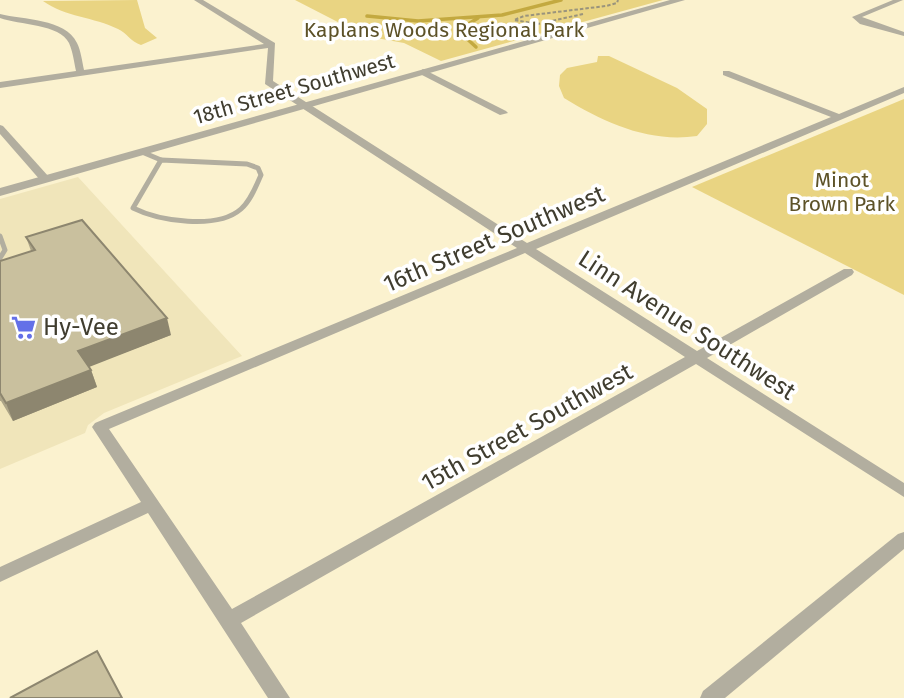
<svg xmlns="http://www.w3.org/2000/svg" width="904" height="698" font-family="'Fira Sans',sans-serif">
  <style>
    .built { fill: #f0e5ba }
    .green { fill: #e9d482 }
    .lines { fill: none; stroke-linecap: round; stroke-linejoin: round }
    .stream { stroke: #c3a940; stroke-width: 3.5 }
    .path { stroke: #9a947c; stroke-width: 2; stroke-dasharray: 3.5 2; stroke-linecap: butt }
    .service { stroke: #b2ae9f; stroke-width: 5 }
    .minor { fill: #b2ae9f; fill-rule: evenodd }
    .tertiary { fill: #b2ae9f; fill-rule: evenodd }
    .wall { fill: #ada588 }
    .shaded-wall { fill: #8d866f }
    .building { fill: #c9c09e; stroke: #8d866f; stroke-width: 2 }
    .labels { text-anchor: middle; stroke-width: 7; stroke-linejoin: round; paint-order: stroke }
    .far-park-label { font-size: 21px; fill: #5d5228; stroke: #fff }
    .far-street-label { font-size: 21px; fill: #403d2f; stroke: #fff }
    .street-label { font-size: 24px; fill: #403d2f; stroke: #fff }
    .poi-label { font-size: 24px; fill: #403d2f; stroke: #fff; text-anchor: start }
  </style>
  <rect width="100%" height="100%" fill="#fbf2cf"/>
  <!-- built -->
  <polygon class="built" points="78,177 242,356 104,413 88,425 85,433 0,469 0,199"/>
  <!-- green -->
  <g class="green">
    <path d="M137 0 145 28 157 38 141 45C131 42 127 33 118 29 94 17 65 17 43 1Z"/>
    <polygon points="295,0 663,0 441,61 404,43 365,36"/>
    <path d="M598 56H609L677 88 707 109V124L697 136C649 143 605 123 564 98L559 86 560 75 567 68 597 62Z"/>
    <polygon points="904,99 904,295 692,187"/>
  </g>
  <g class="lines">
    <!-- stream -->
    <g class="stream">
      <polyline points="367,16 418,21 502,15 561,0"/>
      <polyline points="476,47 464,36 462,28 478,18"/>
    </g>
    <!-- path -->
    <polyline class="path" points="583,14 538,24 514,20 524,16 606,6 617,3 618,0"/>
    <!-- service -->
    <g class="service">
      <polyline points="142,152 161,160"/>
      <path d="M161 160 247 164 258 168 261 175C256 186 251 200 241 209 217 230 159 221 133 208Z"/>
      <polyline points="0,236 5,250 0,258"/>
    </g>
    <!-- minor -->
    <g class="minor">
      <path d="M194 0H203L275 43 273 81 527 243 831 117 723 75V71H729L839 114 904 87V93L536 249 697 351 844 269H852L854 272 852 275 707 358 904 483V497L696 364 241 623 290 698H268L148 513 0 582V567L141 502 92 427 95 423 517 248 265 84 268 48 0 88V82L76 71C74 62 73 52 69 43 60 24 19 25 0 18V14C23 20 65 18 77 43 81 51 82 61 84 70L264 44ZM525 253 685 357 232 609 109 429Z"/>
      <polygon points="893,0 903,0 862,17 904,32 904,36 860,24 852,17"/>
      <polygon points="423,69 506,111 508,113 500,115 420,74 419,72"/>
      <polygon points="0,125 3,126 49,177 49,181 41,181 0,134"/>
      <polygon points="904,532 904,549 725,698 700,698 703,691 898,534"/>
    </g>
    <!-- tertiary -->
    <polygon class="tertiary" points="670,0 685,0 0,196 0,188"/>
  </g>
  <!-- wall -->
  <polygon class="wall" points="26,237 171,335 89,366 91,370 97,387 13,421 1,401 0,401 0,261 31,251"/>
  <!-- shaded-wall -->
  <g class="shaded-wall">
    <polygon points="167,318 171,335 84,369 78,351"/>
    <polygon points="91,370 97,387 13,421 6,403"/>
  </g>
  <!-- building -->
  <g class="building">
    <polygon points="82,220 167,318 78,351 91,370 6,403 0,393 0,261 35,250 26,237"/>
    <polygon points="97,651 122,698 10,698"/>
  </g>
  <!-- icons -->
  <defs>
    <symbol id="supermarket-bare" viewBox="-9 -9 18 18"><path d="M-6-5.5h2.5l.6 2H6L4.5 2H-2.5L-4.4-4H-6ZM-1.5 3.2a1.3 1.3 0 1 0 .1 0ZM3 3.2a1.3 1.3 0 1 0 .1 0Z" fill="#6470e8" stroke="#fff" stroke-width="2.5" paint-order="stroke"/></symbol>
  </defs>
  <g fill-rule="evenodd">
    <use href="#supermarket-bare" x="6" y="310" width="35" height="35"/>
  </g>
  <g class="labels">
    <!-- far-park labels -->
    <g class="far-park-label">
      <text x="444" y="37">Kaplans Woods Regional Park</text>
      <text x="842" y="187">Minot<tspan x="842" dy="24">Brown Park</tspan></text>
    </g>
    <!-- far-street labels -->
    <g class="far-street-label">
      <text transform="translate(294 89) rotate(-16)" y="7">18th Street Southwest</text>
    </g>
    <!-- street labels -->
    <g class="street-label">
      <text transform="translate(494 239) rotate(-23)" y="8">16th Street Southwest</text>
      <text transform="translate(687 325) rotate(33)" y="8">Linn Avenue Southwest</text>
      <text transform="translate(527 427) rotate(-29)" y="8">15th Street Southwest</text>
    </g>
    <!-- poi labels -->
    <g class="poi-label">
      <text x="43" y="335">Hy-Vee</text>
    </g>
  </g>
</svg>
